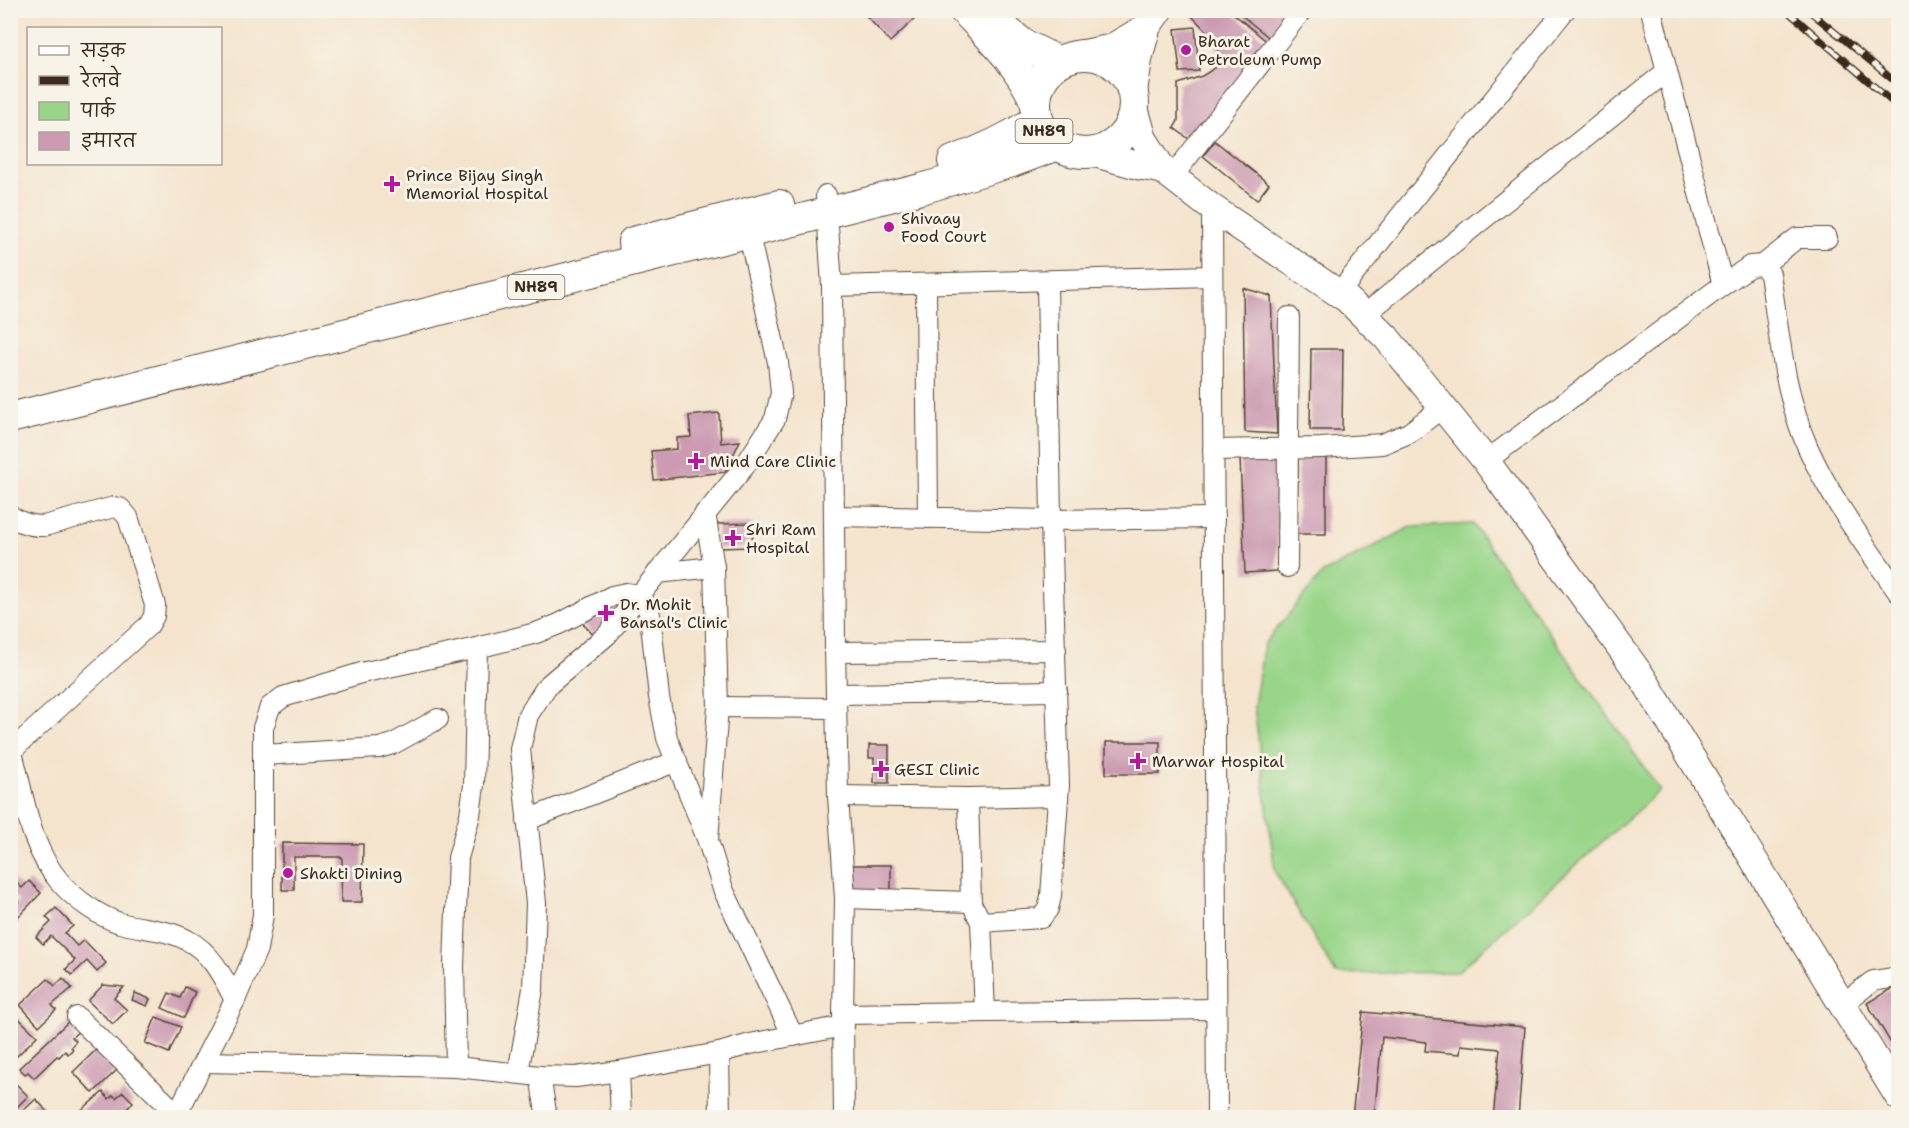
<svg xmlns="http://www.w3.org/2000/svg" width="1909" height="1128" font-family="'Shantell Sans','Playpen Sans Deva',sans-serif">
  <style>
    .green { fill: #99d589; stroke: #6a8054; stroke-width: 1.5 }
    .building { fill: #cc9bb2 }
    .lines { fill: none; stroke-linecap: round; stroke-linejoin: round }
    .street-casing { stroke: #574638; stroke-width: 22 }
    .secondary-casing { stroke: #574638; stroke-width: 29 }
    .primary-casing { stroke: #574638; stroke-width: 32 }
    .street { stroke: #fff; stroke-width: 20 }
    .secondary { stroke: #fff; stroke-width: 27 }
    .primary { stroke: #fff; stroke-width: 30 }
    .rail-casing { stroke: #3b2a1e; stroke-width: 7 }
    .rail { stroke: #f7f3e8; stroke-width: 4.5; stroke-dasharray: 14; stroke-linecap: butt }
    .poi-dot { fill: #b5179e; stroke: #f7f3e8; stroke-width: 2 }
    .labels { text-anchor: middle; stroke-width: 6; stroke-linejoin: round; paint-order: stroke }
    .shield { fill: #f7f3e8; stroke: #73665b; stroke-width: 1.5 }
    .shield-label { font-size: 15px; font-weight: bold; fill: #3b2a1e }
    .poi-label { font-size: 16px; fill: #3b2a1e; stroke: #f7f3e8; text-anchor: start }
  </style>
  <rect width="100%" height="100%" fill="#f7f3e8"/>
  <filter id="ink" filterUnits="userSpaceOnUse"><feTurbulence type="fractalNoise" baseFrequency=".0167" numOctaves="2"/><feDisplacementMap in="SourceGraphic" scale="12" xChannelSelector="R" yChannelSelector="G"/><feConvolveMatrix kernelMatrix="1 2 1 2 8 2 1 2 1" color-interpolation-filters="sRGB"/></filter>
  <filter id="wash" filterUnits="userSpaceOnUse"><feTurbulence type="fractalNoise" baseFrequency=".008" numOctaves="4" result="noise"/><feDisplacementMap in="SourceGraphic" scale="24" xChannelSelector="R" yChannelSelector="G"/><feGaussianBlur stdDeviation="1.35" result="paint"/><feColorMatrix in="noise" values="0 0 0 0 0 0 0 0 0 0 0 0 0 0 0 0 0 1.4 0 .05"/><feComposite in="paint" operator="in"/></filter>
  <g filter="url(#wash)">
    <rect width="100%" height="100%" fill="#f4e4cd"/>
    <!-- green -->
    <polygon class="green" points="1473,524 1660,790 1457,972 1336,974 1275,872 1254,706 1264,644 1323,573 1411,527"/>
    <g id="blocks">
      <!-- building -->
      <g class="building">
        <polygon points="861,10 911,10 917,17 890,42"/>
        <polygon points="1191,10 1229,10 1270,44 1192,141 1174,128 1178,121 1178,84 1202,76 1215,68 1219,62 1218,50 1210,35 1189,13"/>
        <polygon points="1235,10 1295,10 1273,41"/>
        <polygon points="1195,27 1199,71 1180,72 1175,29"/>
        <polygon points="1215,141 1269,184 1257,200 1203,156"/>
        <polygon points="1243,288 1271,296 1277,434 1245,432"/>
        <polygon points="1311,349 1343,349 1342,430 1310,430"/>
        <polygon points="719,413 721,443 740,441 725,472 654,480 651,451 677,449 677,438 691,437 689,416"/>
        <polygon points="1298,453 1326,453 1326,534 1297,534"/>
        <polygon points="1278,456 1277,571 1245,573 1240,458"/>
        <polygon points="752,523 753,547 718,548 717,524"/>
        <polygon points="603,609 615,618 592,634 582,622"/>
        <rect x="1106" y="742" width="54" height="32"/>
        <polygon points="869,745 889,745 889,783 874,783 874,758 869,758"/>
        <polygon points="282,843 363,844 362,902 341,902 342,857 294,857 294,890 282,890"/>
        <rect x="849" y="865" width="42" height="28"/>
        <polygon points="10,877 22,888 29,881 41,893 17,918 10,912 19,901 10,893"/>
        <polygon points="56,908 73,926 65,933 77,946 84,940 106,963 97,972 87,961 72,975 66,969 75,960 51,936 43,944 36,937 51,922 46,917"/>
        <polygon points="63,978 72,988 52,1005 56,1010 39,1026 20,1005 48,979 55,986"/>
        <polygon points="103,985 124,987 114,998 127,1010 113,1024 88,1001"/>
        <polygon points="1898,985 1898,1055 1867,1003"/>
        <polygon points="185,987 195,992 184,1018 162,1008 169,993 180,998"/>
        <polygon points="135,993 150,999 147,1006 132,1000"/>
        <polygon points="10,1010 37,1036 10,1063"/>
        <polygon points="1363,1012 1525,1027 1518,1118 1493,1118 1500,1049 1461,1045 1460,1054 1425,1051 1426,1042 1382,1037 1374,1118 1352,1118"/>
        <polygon points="156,1017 181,1027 169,1053 145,1043"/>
        <polygon points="69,1021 79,1031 72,1037 76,1041 71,1047 73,1049 68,1054 65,1051 59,1057 57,1056 34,1078 28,1072 25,1074 19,1068"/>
        <polygon points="99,1047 119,1068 93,1093 73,1072"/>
        <polygon points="12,1080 28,1096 10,1114 10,1082"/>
        <polygon points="103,1092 109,1099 113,1095 116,1098 123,1092 133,1102 127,1109 135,1118 72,1118"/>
        <polygon points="36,1099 53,1118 40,1118 36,1113 31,1118 15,1118"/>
      </g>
    </g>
  </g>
  <g filter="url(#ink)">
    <use href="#blocks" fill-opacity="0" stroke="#574638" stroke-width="1.5"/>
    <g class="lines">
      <defs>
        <g id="street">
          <polyline points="1651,10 1723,285"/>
          <polyline points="1172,177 1302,10"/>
          <polyline points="826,195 832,286 835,646 838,796 845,898 843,1014"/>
          <polyline points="1212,208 1217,1118"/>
          <polyline points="1763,265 1797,238 1827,238"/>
          <polyline points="926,284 928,518"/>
          <polyline points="832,286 1212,276"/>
          <polyline points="1339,293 1565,10"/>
          <polyline points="1364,315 1667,71"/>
          <polyline points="1213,450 1321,448 1382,444 1409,433 1443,407"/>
          <path d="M1486 461 1723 285 1750 266 1763 265 1770 274C1779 332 1784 394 1808 448 1832 501 1866 546 1898 592"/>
          <polyline points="705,513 714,567 718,707 708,841 723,889 793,1036"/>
          <path d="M10 516C22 523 30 526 44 526L114 507 120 508 128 517 155 605 154 616 149 625 10 752"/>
          <polyline points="835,516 1051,520 1214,518"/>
          <polyline points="1287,567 1289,317"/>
          <polyline points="657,573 714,567"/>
          <polyline points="835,652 1056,650"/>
          <polyline points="836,694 1057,691"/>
          <polyline points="718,707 836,708"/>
          <path d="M10 749C15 759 16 770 19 780 27 815 35 854 60 882 75 899 98 916 120 923 142 929 167 929 187 940 211 952 223 977 235 1000"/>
          <polyline points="263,755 379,748 393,744 438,719"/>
          <polyline points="838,796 968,798 1058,796"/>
          <polyline points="527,820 677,761"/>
          <polyline points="845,898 971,902 968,798"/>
          <polyline points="975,910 981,922 985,1012"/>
          <polyline points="981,922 1041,918 1048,909 1051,896 1059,785 1051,520 1047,281"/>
          <polyline points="1842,1004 1873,981 1898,977"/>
          <polyline points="77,1017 177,1114"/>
          <polyline points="204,1062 456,1067 540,1076 576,1077 619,1071 719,1053"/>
          <polyline points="456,1067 454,966 458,858 470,815 474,785 477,648"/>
          <polyline points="619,1071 621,1118"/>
          <polyline points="518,1073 533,989 536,903 520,749 528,715 547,686 607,635 744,467 775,419 781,393 778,362 746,222"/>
          <polyline points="540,1076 547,1118"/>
          <polyline points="175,1118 235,1000 257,949 263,915 263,728 270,707 283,697 361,673 477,648 536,633 559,624 612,596 626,593 639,595 646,604 650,615 659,697 667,738 708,841"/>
          <polyline points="720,1118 719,1053 750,1044 844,1026"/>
          <polyline points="844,1118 843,1014 1216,1009"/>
        </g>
        <g id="secondary">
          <polyline points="1077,55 1111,48 1147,27"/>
          <polyline points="1133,94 1139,57 1147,27 1159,10"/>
          <polyline points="1134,106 1143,138 1163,170 1212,208 1347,299 1386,337 1486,461 1644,680 1898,1096"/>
          <polyline points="1093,153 1140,166 1163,170"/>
        </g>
        <g id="primary">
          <path d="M964 10C993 40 1018 63 1035 101"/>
          <polyline points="997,23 1023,44 1059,62"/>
          <circle cx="1085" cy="104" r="49"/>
          <path d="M953 161C984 150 1011 137 1038 119"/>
          <polyline points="633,242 779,205"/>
          <polyline points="10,418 921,189 1012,162 1058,145"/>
        </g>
      </defs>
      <!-- street casing -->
      <use href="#street" class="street-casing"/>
      <!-- secondary casing -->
      <use href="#secondary" class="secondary-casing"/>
      <!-- primary casing -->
      <use href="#primary" class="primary-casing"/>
      <!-- street -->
      <use href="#street" class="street"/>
      <!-- secondary -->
      <use href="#secondary" class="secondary"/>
      <!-- primary -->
      <use href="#primary" class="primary"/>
      <defs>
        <g id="rail">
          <polyline points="1786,10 1898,107"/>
          <polyline points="1808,10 1898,84"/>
        </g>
      </defs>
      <!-- rail casing -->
      <use href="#rail" class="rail-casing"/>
      <!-- rail -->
      <use href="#rail" class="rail"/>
    </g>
  </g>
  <!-- markers -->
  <g class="poi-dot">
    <circle cx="1186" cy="50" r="6"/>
    <path d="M389 175h6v6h6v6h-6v6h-6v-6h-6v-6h6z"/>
    <circle cx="889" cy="227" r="6"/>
    <path d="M693 452h6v6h6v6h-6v6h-6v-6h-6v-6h6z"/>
    <path d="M730 529h6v6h6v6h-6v6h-6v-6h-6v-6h6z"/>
    <path d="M603 604h6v6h6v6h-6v6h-6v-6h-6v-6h6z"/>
    <path d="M1135 752h6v6h6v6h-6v6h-6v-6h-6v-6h6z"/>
    <path d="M878 760h6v6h6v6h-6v6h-6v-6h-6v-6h6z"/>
    <circle cx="288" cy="873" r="6"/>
  </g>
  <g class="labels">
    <!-- shield labels -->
    <g class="shield">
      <rect x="1015.5" y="119" width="57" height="24" rx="4.5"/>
      <rect x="507.5" y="275" width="57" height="24" rx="4.5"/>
    </g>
    <g class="shield-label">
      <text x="1044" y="136">NH89</text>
      <text x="536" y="292">NH89</text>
    </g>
    <!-- poi labels -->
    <g class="poi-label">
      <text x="1198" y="47">Bharat<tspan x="1198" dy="18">Petroleum Pump</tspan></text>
      <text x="406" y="181">Prince Bijay Singh<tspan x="406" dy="18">Memorial Hospital</tspan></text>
      <text x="901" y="224">Shivaay<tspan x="901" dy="18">Food Court</tspan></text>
      <text x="710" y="467">Mind Care Clinic</text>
      <text x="746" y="535">Shri Ram<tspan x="746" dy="18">Hospital</tspan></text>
      <text x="620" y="610">Dr. Mohit<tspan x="620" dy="18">Bansal's Clinic</tspan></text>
      <text x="1152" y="767">Marwar Hospital</text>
      <text x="894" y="775">GESI Clinic</text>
      <text x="300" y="879">Shakti Dining</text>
    </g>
  </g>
  <!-- margin -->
  <rect width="1909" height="1128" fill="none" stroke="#f7f3e8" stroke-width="36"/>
  <!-- legend -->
  <rect x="27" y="27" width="195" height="138" fill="#f7f3e8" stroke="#aca397" stroke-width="1.5"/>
  <rect x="39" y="46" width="30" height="9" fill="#ffffff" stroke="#aca397" stroke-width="1.5"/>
  <text x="81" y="57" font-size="18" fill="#3b2a1e">सड़क</text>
  <rect x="39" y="76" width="30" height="9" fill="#3b2a1e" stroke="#aca397" stroke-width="1.5"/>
  <text x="81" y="87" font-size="18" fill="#3b2a1e">रेलवे</text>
  <rect x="39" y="102" width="30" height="18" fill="#99d589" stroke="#aca397" stroke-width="1.5"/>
  <text x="81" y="117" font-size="18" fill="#3b2a1e">पार्क</text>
  <rect x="39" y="132" width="30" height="18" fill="#cc9bb2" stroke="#aca397" stroke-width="1.5"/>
  <text x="81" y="147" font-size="18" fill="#3b2a1e">इमारत</text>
</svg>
